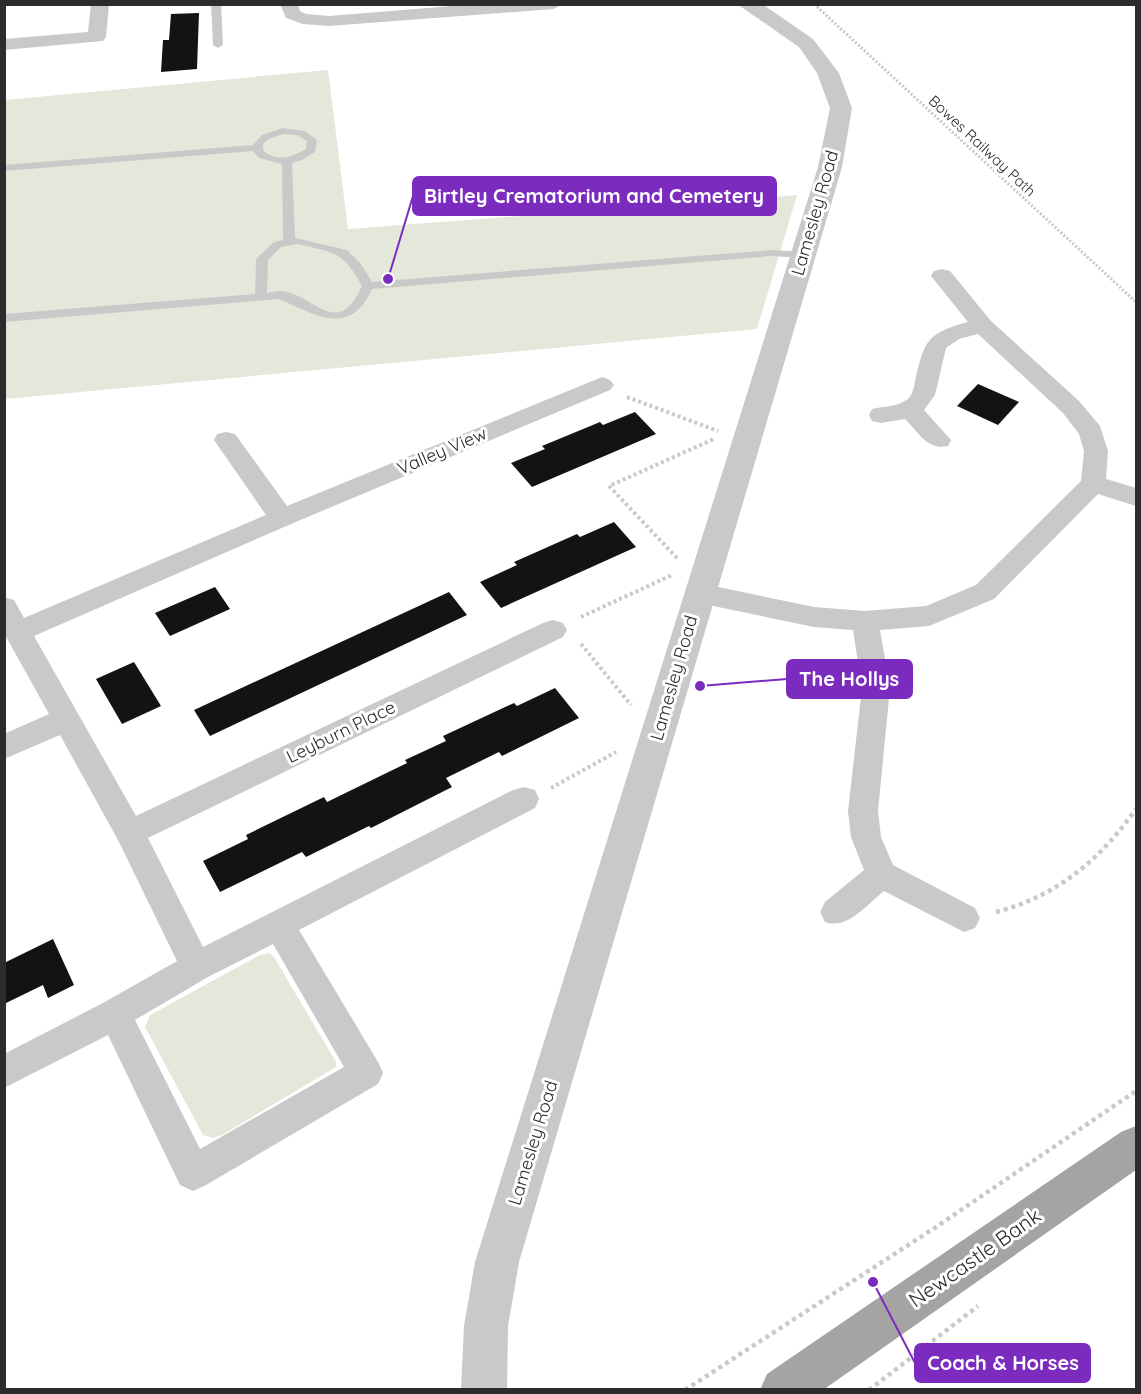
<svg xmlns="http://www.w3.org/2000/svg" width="1141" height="1394" font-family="Quicksand,sans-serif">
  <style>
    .green { fill: #e3e8da }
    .building { fill: #131313 }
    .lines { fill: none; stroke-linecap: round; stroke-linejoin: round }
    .path-far2 { stroke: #c9c9c9; stroke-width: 3; stroke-dasharray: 2 2; stroke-linecap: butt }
    .path-far1 { stroke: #c9c9c9; stroke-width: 4; stroke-dasharray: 3 3; stroke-linecap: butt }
    .path { stroke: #c9c9c9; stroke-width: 4.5; stroke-dasharray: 4 4; stroke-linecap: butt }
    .service { fill: #c9c9c9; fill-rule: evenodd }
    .minor { fill: #c9c9c9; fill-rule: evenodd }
    .tertiary { fill: #c9c9c9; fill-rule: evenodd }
    .primary { fill: #a4a4a4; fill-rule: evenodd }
    .labels { text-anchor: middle; stroke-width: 6; stroke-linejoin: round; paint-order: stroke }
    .far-street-label { font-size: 15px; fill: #2c2c2c; stroke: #fff }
    .street-label { font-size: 18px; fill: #2c2c2c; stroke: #fff }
    .near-street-label { font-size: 21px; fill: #2c2c2c; stroke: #fff }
    .leader { fill: none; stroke: #7b2cbf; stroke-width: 2 }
    .callout-dot { fill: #7b2cbf; stroke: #fff; stroke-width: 2 }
    .callout { fill: #7b2cbf; stroke: #7b2cbf; stroke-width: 2 }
    .callout-label { font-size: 20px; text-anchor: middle; font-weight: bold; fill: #fff }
  </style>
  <rect width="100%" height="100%" fill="#fff"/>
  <!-- green -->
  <g class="green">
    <polygon points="328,70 348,229 797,195 757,329 5,399 5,100"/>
    <polygon points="269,953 274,957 336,1062 336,1067 222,1135 213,1138 203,1135 145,1027 150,1015 260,955"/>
  </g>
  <!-- building -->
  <g class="building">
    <polygon points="199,13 197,69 161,72 163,40 169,40 171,14"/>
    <polygon points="978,384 1019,402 998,425 957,406"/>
    <polygon points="635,412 656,434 532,487 511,463 545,449 542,446 600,422 603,425"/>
    <polygon points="614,522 636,547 501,608 480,582 517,565 514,562 577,534 580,537"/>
    <polygon points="215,587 230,609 170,636 155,613"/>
    <polygon points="449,592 467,615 210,736 194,710"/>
    <polygon points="134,662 161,706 122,724 96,679"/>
    <polygon points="555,688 579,718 502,756 499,752 446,778 452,787 371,828 369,826 306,857 302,852 220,892 203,861 248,839 246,835 324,797 327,802 407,763 405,760 446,741 443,736 514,703 517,706"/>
    <polygon points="53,939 74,985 48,998 43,985 4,1004 4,963"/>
  </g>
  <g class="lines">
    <!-- path-far2 -->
    <polyline class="path-far2" points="814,4 1136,302"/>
    <!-- path-far1 -->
    <g class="path-far1">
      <polyline points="627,397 718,431"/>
      <polyline points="677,558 609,486 714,439"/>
      <polyline points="581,617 672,575"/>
      <polyline points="581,644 631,705"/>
      <polyline points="551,788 616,752"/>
    </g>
    <!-- path -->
    <g class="path">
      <path d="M996 912C1057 896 1100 860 1136 809"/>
      <polyline points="685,1390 933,1229 1136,1091"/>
      <polyline points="869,1390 978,1306"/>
    </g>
    <!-- service -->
    <g class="service">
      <polygon points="211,4 221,4 223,45 218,48 213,45"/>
      <path d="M282 128 305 131 317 140 315 152 302 160 292 163 295 238 347 250 361 264 372 282 772 250 804 252 810 255 804 258 772 256 372 289C350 338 316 315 279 299L4 322V314L255 294 256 259 274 242 283 240 282 164 259 158 253 151 4 171V165L253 145 262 135ZM283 134 297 135 307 141 306 149C293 157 276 163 263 150V144L269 139ZM298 244C335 253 343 251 362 286 337 341 315 294 281 291 277 291 271 292 267 293L268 260 281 247Z"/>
    </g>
    <!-- minor -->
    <g class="minor">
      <polygon points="91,4 109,4 106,37 103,41 4,50 4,39 88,32"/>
      <polygon points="280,4 298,4 300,11 306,14 329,16 477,4 562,4 554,9 329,26 303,24 286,18"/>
      <path d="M942 269 950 271 991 321 1079 401 1100 426 1108 451 1106 479 1136 488V506L1098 494 994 599 929 626 880 630 890 688 878 811 881 837 893 865 975 908 980 918 975 928 964 932 884 891C866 905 848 930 825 922L820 912 825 902 864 870 851 837 848 811 862 688 853 630 814 627 699 603 690 600 686 593 690 586 699 583 814 607 865 611 926 606 976 585 1081 481 1084 451 1079 434 1063 413 978 334 959 339 946 348 935 395 924 410 951 440 948 446C928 451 918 432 905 419L881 423 872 421 869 415 872 409C884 406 898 407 908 399 912 395 914 388 915 382 924 342 926 333 968 322L931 276 934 271Z"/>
      <path d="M602 377 610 380 614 385 610 390 291 524 34 636 136 816 543 623 553 620 563 623 567 630 563 637 148 838 203 947 513 790 524 787 535 790 539 799 535 808 299 930 378 1062 383 1073 378 1084 206 1185 193 1191 180 1185 108 1035 4 1088V1054L103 1003 177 961 118 840 60 735 4 759V734L49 714 4 633V597L14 600 24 618 266 515 214 440 217 434 226 432 235 434 287 506ZM273 944 344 1067 200 1149 135 1020 208 977Z"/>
    </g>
    <!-- tertiary -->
    <polygon class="tertiary" points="737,4 762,4 813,39 839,73 852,108 842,167 519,1262 508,1326 507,1390 461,1390 464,1326 475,1262 818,167 830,108 817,73 799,47"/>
    <!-- primary -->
    <polygon class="primary" points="1136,1126 1136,1170 823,1390 760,1390 767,1374 1121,1132"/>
  </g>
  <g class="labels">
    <!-- far-street labels -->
    <g class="far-street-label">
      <text transform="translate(982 146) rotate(43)" y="5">Bowes Railway Path</text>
    </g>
    <!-- street labels -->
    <g class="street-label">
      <text transform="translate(815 213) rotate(-74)" y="6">Lamesley Road</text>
      <text transform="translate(442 451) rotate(-23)" y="6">Valley View</text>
      <text transform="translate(674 678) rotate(-74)" y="6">Lamesley Road</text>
      <text transform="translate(341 732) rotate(-26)" y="6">Leyburn Place</text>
      <text transform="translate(533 1143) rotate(-73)" y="6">Lamesley Road</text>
    </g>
    <!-- near-street labels -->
    <g class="near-street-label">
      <text transform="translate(975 1258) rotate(-35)" y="7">Newcastle Bank</text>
    </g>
  </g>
  <!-- callouts -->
  <path class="leader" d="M388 279L413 196M700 686L787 679M873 1282L915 1363"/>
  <g class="callout-dot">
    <circle cx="388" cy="279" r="6"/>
    <circle cx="700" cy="686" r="6"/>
    <circle cx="873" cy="1282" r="6"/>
  </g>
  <g class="callout">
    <rect x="413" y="177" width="363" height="38" rx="6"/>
    <rect x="787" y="660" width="125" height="38" rx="6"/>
    <rect x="915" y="1344" width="175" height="38" rx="6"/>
  </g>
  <g class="callout-label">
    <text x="594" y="203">Birtley Crematorium and Cemetery</text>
    <text x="849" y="686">The Hollys</text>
    <text x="1003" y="1370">Coach &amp; Horses</text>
  </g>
  <!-- border -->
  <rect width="1141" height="1394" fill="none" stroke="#2c2c2c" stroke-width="12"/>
</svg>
